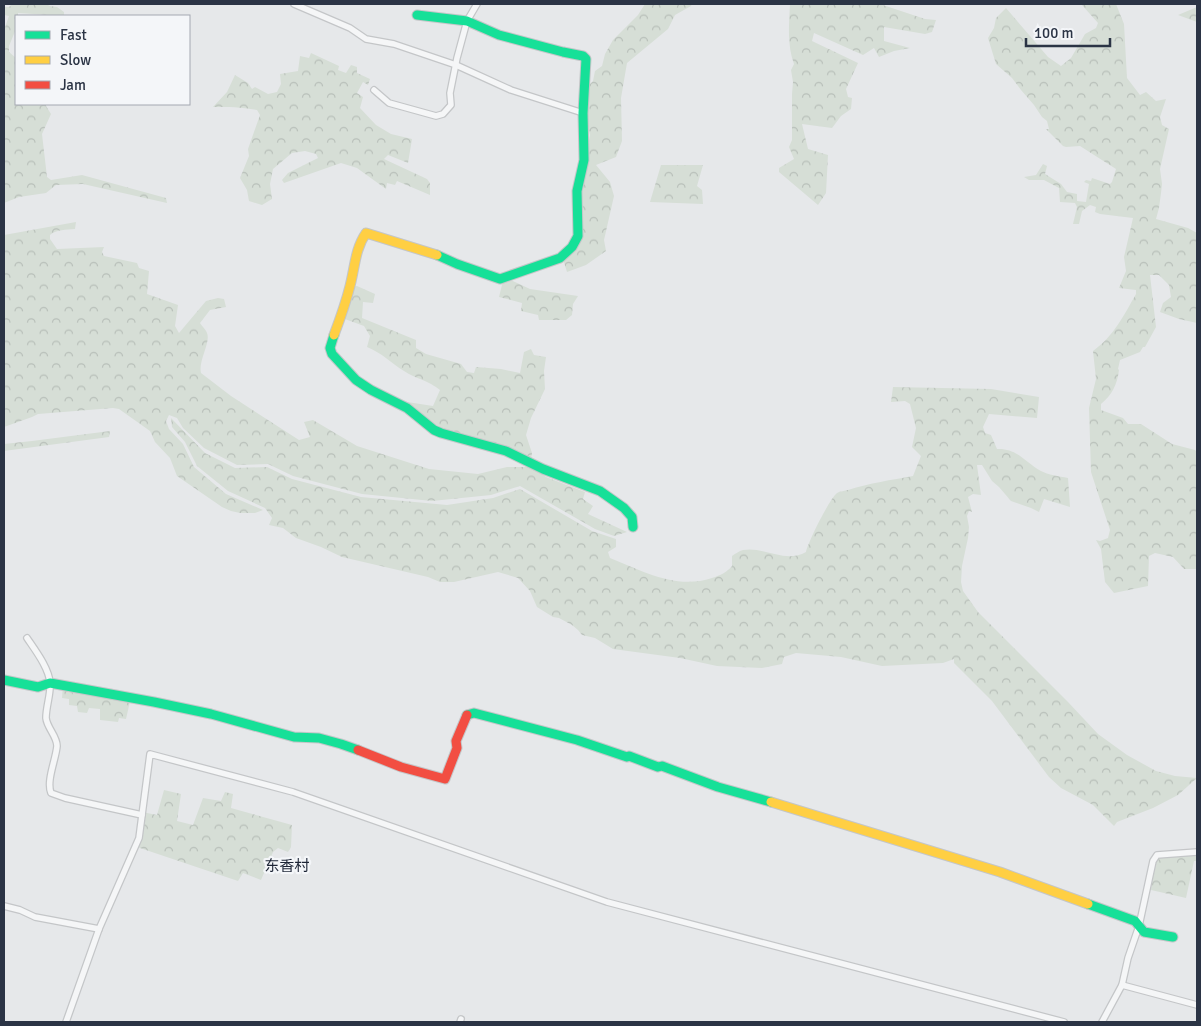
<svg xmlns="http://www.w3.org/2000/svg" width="1201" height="1026" font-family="Signika,'Noto Sans SC',sans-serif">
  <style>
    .forest { fill: url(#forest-crowns) }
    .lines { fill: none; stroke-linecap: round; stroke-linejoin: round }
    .street-casing { stroke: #c4c6c8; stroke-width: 8 }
    .fast-casing { stroke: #c4c6c8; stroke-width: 11 }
    .slow-casing { stroke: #c4c6c8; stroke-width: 11 }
    .jam-casing { stroke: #c4c6c8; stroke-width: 11 }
    .street { stroke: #f5f6f7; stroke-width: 5.5 }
    .fast { stroke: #16e098; stroke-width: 9 }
    .slow { stroke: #ffcf43; stroke-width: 9 }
    .jam { stroke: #f24e42; stroke-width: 9 }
    .labels { text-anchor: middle; stroke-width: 4.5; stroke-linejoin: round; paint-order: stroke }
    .quarter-label { font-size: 15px; fill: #1d2536; stroke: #f4f6f9 }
  </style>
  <defs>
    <pattern id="forest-crowns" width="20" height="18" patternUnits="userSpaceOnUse" patternTransform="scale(1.25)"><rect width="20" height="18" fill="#d6ded6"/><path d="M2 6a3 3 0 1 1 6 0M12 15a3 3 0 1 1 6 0" fill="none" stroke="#b8bfb9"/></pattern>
  </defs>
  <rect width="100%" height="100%" fill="#e6e8ea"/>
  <!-- forest -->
  <g class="forest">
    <polygon points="12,4 46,4 50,6 57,7 64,12 64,16 18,13 18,16 16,16 16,29 9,46 9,52 16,58 16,104 46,104 46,106 51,114 42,134 47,177 51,180 82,175 166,198 167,203 83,184 56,185 46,193 19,197 4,203 4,30 9,16 4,15 4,6 5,7 9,7"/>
    <polygon points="645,4 692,4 691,6 675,15 668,29 627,63 621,98 622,141 616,157 596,165 610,182 614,196 604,240 606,251 586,265 567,272 563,259 579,241 581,182 590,135 585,114 589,85 593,81 595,71 602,66 605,54 613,40 638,15"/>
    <path d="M790 4H880L925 19 936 20 932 32 925 34 884 27V41L910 48 894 51 879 57 874 48 863 55 814 33 812 41 858 63 846 89 848 97 852 98 851 109 841 116 832 128 802 124 808 149 828 155 826 193 818 205 779 172V168L794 159 789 147 792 140V94L793 82 791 70 794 64C787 45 789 24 790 4Z"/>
    <path d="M1081 4H1116L1124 24 1127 78 1140 95 1146 92 1156 101 1166 99 1160 117 1162 125 1169 129 1160 169 1162 184 1161 193 1159 208 1156 219 1188 228 1197 233V323L1179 319 1160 312 1163 303 1171 297 1169 285 1159 275H1150L1156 327 1145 347H1143L1140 352 1120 360 1118 369 1119 370C1117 385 1112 395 1101 404V410L1123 418 1128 424H1141L1172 444 1195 450 1197 452V569H1184L1173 557 1155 553 1149 556 1148 586 1114 593 1105 582 1101 549 1096 540 1100 541 1108 538 1110 530 1091 472 1089 408 1096 379 1093 351C1114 336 1124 315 1136 294V290L1119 288 1126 271 1124 257 1133 218 1100 214 1095 212 1096 207 1090 205 1082 211 1079 224H1073L1077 207 1075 203 1060 202 1059 188 1044 180H1029L1024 177 1036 175 1043 164 1047 166 1045 174 1061 184 1067 192 1077 194V201L1086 202 1089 184 1084 182 1086 180 1091 181 1092 178 1110 184 1112 182 1116 169 1080 146 1066 147 1063 146 1046 129H1049L1047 121 1042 117 1034 105 1021 90 1012 78 996 64 988 38 994 28 996 18 1006 8 1048 57 1061 66 1071 58 1085 34 1096 28 1098 23Z"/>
    <polygon points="1197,7 1197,22 1178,15"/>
    <path d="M311 53 339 66 338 70 346 73 351 65 357 67V73L370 79 368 85 363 82 357 93 363 97 360 108 376 125 391 134 412 139 408 163 388 155 384 159 427 179 430 183V195L397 181 395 185 387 183 386 189 357 168 341 163 284 183 282 180 288 173 318 158 316 154 305 151 292 153 273 169 270 184 272 199 262 205 249 201 247 190 240 178 249 156 248 149 260 115 257 110C242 107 228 107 213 107L227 92 235 75 248 83 252 89 255 87 268 94 277 92 281 84 280 74 298 71 300 56 309 58Z"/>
    <polygon points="661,165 703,165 697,186 702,190 703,204 650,202"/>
    <path d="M76 222 75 229C66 230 57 229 50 235V239L57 249 104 247 102 252 104 256 137 263 139 268 149 271 147 294 178 305 175 326 179 333 206 301 218 298 224 299 226 307 210 310 200 323C202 326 206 330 207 333 211 342 198 361 201 373L231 396 299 440 310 437 304 422 313 420 357 446 429 469 478 474 507 467H533L546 477 585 492 583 499 593 506 588 514 627 532 614 536 595 529 520 486 491 495 432 501 362 494 293 476 268 464 237 465 204 448 183 428 177 418 169 415 166 421 169 429 183 444 194 467 226 494 263 510 255 513H240L231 511 222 507 177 476 170 458 155 442 150 431 119 409 113 408 38 414 32 417 4 427V235Z"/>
    <polygon points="504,277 530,289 578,296 573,304 572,315 566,320 539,320 538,315 521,311 522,303 499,297"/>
    <path d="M357 286 375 294 373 303 363 302 362 318 416 340V348L426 354 461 364 467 372 474 373 476 367 501 369 520 373 524 352 531 349 534 355 546 357 544 371 545 389 531 418 526 435 532 453 531 460 450 434 401 401 433 406 440 390C428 380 416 379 404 371 391 363 382 353 367 347L370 336 364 326 342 318 351 287Z"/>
    <path d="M893 387 991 389 1039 397 1037 418 989 414 983 427 985 433 991 435 997 449C1017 448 1025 462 1041 471 1048 475 1059 476 1068 478L1070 507 1044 499 1039 512 1031 508 1011 501 999 487 992 481 982 465H977L981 495 973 494 968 497 972 512 969 511 967 516 969 527 968 538 962 566 961 582 963 591 978 612 1068 702 1098 734 1127 755 1156 771 1175 776 1197 778 1178 795 1153 808 1117 822 1114 826 1093 805 1061 788 1049 777 992 701 954 663V659L943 663 882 666 841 657 796 653 784 657 782 664 762 668 717 666 680 658 613 649 595 638 582 635 578 630 572 625 559 618 553 617 537 607 530 591 518 578 498 572 454 582H440L428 577 342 557 321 547 296 538 283 528 269 525 272 518 265 508 228 491 197 466 185 442 172 427 171 418 205 453 235 468 267 467 292 479 361 497 447 505 493 498 520 489 592 531 616 539V547L608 552 610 558C643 571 676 590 712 578 721 575 726 573 732 566V556C735 554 739 551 743 550 764 546 785 564 806 552 808 542 830 498 837 493 840 491 845 491 848 490 870 483 891 480 913 476L921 456 912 447 916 428 910 404 905 401 891 402Z"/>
    <polygon points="110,431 109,437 4,451 4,444 32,441"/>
    <polygon points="63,684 131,697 126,719 119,718 118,722 100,720 100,709 89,708 87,713 78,712 77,706 69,705 69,699 62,698"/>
    <polygon points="164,790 181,794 177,821 193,825 203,798 221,801 225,792 233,794 231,808 292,825 291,847 288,852 278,848 273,852 261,880 243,873 238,881 137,847 142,812 157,815"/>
    <polygon points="1197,852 1197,861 1194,861 1186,898 1151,890 1153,870 1159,855"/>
  </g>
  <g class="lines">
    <defs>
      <g id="street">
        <polyline points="294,4 350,28 366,39 394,44 456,65 511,90 583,113"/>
        <polyline points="374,90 389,103 436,116 443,114 451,105 450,93 457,58 467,21 477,4"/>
        <path d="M27 638C35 650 49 668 50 683 51 694 46 706 46 718 47 728 57 736 57 746 56 759 46 781 51 793L65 798 142 815"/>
        <polyline points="4,906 20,910 35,917 99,929"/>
        <polyline points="1122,985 1128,958 1139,926 1153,861 1157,855 1197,852"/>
        <polyline points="66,1022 99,929 139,838 150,754 293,792 607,902 1064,1022"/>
        <polyline points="460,1022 461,1019"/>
        <polyline points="1102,1022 1122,985 1197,1005"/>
      </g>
      <g id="fast">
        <polyline points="417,15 467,21 499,35 563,52 583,56 586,59 583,113 584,160 577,191 578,236 572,247 560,258 500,279 457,264 437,255"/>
        <polyline points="334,335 330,348 332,354 356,380 371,390 407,408 434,430 441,433 506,451 543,469 600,491 624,508 632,517 633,527"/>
        <polyline points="4,680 38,687 50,683 154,702 211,714 294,737 319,738 341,744 358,750"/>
        <polyline points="467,715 474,713 577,740 627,757 629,756 658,767 662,766 718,787 771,802"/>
        <polyline points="1088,904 1135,921 1144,932 1173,937"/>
      </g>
      <g id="slow">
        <path d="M334 335C340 319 346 302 350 286 355 267 355 249 366 233L437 255"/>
        <polyline points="771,802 1000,872 1088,904"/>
      </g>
      <polyline id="jam" points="358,750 401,767 445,779 457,748 456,741 467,715"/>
    </defs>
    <!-- street casing -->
    <use href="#street" class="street-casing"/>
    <!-- fast casing -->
    <use href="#fast" class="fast-casing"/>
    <!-- slow casing -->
    <use href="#slow" class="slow-casing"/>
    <!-- jam casing -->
    <use href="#jam" class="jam-casing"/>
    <!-- street -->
    <use href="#street" class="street"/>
    <!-- fast -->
    <use href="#fast" class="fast"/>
    <!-- slow -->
    <use href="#slow" class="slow"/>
    <!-- jam -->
    <use href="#jam" class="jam"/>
  </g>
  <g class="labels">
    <!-- quarter labels -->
    <g class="quarter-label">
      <text x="287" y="871">东香村</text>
    </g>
  </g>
  <!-- border -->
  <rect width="1201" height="1026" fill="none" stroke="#2b3445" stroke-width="10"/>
  <!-- legend -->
  <rect x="15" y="15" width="175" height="90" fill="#f4f6f9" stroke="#a4a8b1"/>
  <rect x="25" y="31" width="25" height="8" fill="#16e098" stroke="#a4a8b1"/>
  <text x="60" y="40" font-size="15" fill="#2b3445">Fast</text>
  <rect x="25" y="56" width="25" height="8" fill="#ffcf43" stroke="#a4a8b1"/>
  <text x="60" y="65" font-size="15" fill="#2b3445">Slow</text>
  <rect x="25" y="81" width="25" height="8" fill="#f24e42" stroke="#a4a8b1"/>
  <text x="60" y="90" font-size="15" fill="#2b3445">Jam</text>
  <!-- scale -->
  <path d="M1026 38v8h84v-8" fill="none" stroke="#2b3445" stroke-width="2.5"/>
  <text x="1034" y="38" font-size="15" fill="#2b3445" stroke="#f4f6f9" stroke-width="4" paint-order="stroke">100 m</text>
</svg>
